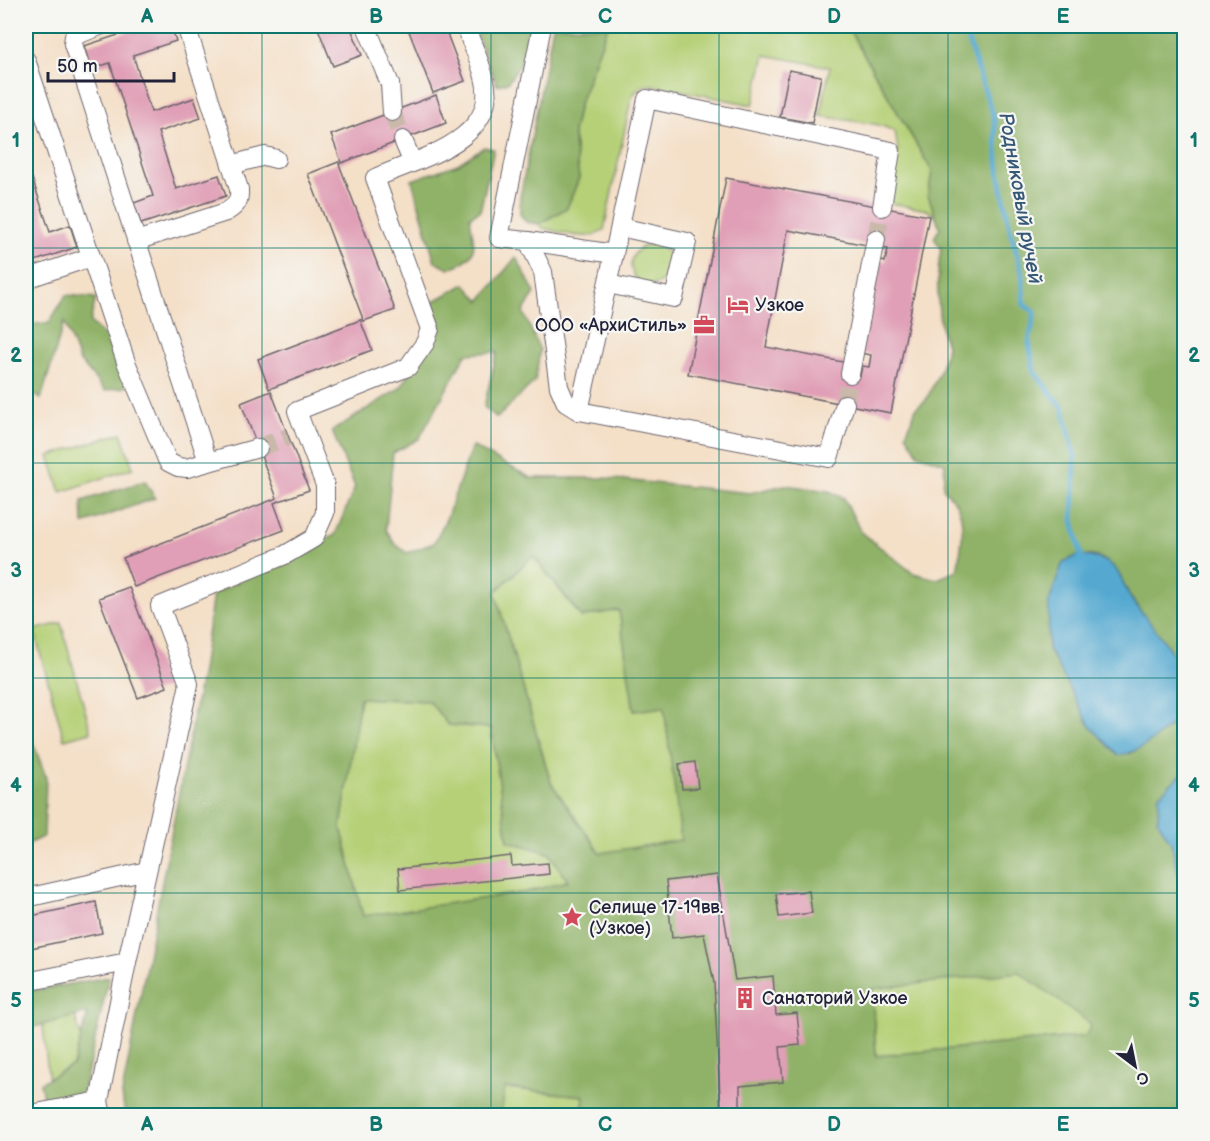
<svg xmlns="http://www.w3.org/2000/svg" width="1210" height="1141" font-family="'Balsamiq Sans',sans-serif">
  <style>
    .green { fill: #b5d077; stroke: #6c7959; stroke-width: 1.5 }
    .forest { fill: #90b268; stroke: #596a52; stroke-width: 1.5; fill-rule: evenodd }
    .water { fill: #54a9d0; stroke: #3b6686; stroke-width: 1.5 }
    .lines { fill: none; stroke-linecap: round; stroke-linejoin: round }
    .stream { stroke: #54a9d0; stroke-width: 5 }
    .building { fill: #e09fb6; fill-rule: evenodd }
    .minor-tunnel { stroke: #cab9ab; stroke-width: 18; stroke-dasharray: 18 9; stroke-linecap: butt }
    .minor-casing { stroke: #6c646c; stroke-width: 20 }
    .minor { stroke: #fff; stroke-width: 18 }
    .grid { fill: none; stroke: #0f766e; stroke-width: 1.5; stroke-opacity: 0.55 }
    .labels { text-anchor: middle; stroke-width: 4.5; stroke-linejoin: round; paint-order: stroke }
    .poi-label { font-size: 18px; fill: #22223b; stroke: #f6f6f2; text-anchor: start }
    .water-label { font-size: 20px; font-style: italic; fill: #365877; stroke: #f6f6f2 }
    .neatline { fill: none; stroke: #0f766e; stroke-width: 2 }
    .grid-label { font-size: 20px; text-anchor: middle; font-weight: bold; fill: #0f766e }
  </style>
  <rect width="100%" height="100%" fill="#f6f6f2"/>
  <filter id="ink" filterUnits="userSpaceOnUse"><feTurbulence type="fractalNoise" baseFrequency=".0167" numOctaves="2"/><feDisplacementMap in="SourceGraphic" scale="12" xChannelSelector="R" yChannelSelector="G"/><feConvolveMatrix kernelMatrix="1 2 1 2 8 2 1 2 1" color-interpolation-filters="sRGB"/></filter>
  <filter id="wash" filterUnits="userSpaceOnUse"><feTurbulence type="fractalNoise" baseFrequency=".008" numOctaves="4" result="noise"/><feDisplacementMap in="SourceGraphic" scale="24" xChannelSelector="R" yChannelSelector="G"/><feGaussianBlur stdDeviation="1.35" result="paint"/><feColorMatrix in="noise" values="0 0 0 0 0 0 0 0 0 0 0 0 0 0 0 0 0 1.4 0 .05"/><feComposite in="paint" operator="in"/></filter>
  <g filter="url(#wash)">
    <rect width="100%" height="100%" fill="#f4dfc7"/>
    <!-- green -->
    <g class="green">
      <path d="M608 26H847L932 171 928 195 936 217 927 210 889 203 898 150 895 131 879 125 820 116 830 67 765 55 753 105 652 85C640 85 636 89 631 100L604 230C589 243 561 232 543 228L539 224 567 208 579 178 573 133 579 104Z"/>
      <circle cx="651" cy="265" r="20"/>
      <polygon points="121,433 133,468 61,492 49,456"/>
      <polygon points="533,556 581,617 619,610 634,711 664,707 682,840 601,854 551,783 495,592"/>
      <polygon points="61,623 91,732 64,739 34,630"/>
      <polygon points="360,698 429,701 448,725 491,728 508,840 549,853 568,881 527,892 363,917 341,827"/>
      <polygon points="1020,971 1092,1024 1086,1036 876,1056 872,989"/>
      <polygon points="73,1009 86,1055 51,1101 42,1018"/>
      <polygon points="504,1088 584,1096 582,1115 501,1116"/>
    </g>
    <!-- forest -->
    <g class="forest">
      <polygon points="473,26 530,26 523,61 508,82 497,85"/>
      <polygon points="553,26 608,26 579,104 573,133 579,178 567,208 539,224 526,222 520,214 520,198"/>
      <path d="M847 26H1184V675C1169 648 1150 625 1132 599 1122 584 1118 564 1098 557 1085 553 1075 557 1063 562 1059 575 1046 638 1048 648 1052 665 1115 736 1130 754 1147 742 1177 728 1184 707V772L1159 795 1158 821 1171 843 1184 896V1115L582 1116 584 1096 505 1088 501 1115 125 1116 122 1094 202 671 213 594 335 535 355 487 332 431 400 388 436 335 429 304 465 284 480 301 516 257 535 293 523 312 540 350 535 381 497 418 484 407 497 352 466 354 419 439 393 453 386 529 394 543 407 553 434 543 447 517 472 446 531 478H604L750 493 785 485 829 491 844 498 861 532 913 573 937 579 957 571C961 550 967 523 956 503 952 498 947 493 943 488L945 463 918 454 906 434 916 408 926 400 940 371 947 347C936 323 936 275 941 248L934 238 940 228 928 195 932 171ZM533 556 582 617 619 610 634 711 664 707 681 840 600 853 551 783 495 592ZM360 698 429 701 448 725 491 728 508 841 549 853 568 881 527 892 363 916 341 827ZM1019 972 1091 1024 1086 1036 876 1056 872 989Z"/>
      <path d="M484 147 494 149 480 211 470 216C473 248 483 255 449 269L435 262 412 180 458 164Z"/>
      <polygon points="66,295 96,298 90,322 116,347 129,386 105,391 79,360 64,322 41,399 26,388 26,325 49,323"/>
      <polygon points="145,481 155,498 83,524 82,501"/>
      <polygon points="26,724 46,777 44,836 26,845"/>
      <polygon points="109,977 82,1097 45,1106 40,1083 73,1065 88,1013 26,1029 26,992"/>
    </g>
    <!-- water -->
    <g class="water">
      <path d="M1079 555C1092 557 1104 558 1114 567 1123 577 1125 590 1132 600 1156 633 1198 669 1182 714 1165 730 1143 753 1118 755L1090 726 1048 648 1049 602 1063 562Z"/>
      <polygon points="1184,772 1184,896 1171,843 1158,821 1159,795"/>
    </g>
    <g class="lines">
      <!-- stream -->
      <polyline class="stream" points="963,26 994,118 999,171 1010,230 1022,272 1024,305 1035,312 1029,342 1034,372 1063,408 1075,456 1073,520 1082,560"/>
    </g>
    <g id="blocks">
      <!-- building -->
      <g class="building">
        <polygon points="146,26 171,26 176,41 133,55 151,112 194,98 201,118 158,132 176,189 219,175 226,196 141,224 134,203 153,196 110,63 91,69 84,46"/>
        <polygon points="317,26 350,26 362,55 333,66"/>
        <polygon points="407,26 444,26 465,81 433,93"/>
        <polygon points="789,70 821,76 812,123 780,117"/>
        <polygon points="436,95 446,123 339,164 395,310 361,322 372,350 269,389 258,359 363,319 308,174 341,161 331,135"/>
        <polygon points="26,160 50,232 70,225 77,247 26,264"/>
        <path d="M726 178 929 216 891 413 688 374ZM788 230 888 249 885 262 878 260 860 353 871 355 869 367 862 366 860 376 846 373 848 363 766 347Z"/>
        <polygon points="271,391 309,490 274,503 284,530 134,587 123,558 277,498 241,403"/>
        <polygon points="129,587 167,687 138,698 99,598"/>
        <polygon points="695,762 698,788 682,789 679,764"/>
        <polygon points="511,856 512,866 548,863 549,874 400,890 398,869"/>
        <polygon points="717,875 735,980 773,976 776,1015 797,1013 800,1045 780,1047 783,1082 740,1086 740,1116 721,1116 714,983 704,934 672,938 666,881"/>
        <polygon points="809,891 812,913 779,917 776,894"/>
        <polygon points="96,902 102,933 26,949 26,917"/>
      </g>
    </g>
  </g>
  <g filter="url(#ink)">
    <use href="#blocks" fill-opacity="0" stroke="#6c646c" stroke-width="1.5"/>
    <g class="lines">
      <!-- minor-tunnel -->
      <g class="minor-tunnel">
        <polyline points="392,112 403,140"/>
        <polyline points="876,239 882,207"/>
        <polyline points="845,404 850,374"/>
        <polyline points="258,448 288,437"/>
      </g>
      <defs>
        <g id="minor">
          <polyline points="100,26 74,36 73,44 208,462"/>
          <polyline points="366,26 390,84 392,112"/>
          <polyline points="542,26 499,238 528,241 543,272 559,387 566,403 579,411 829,458 845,404"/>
          <polyline points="26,60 126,362 168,462 178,467 187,468 258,448"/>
          <polyline points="403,140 412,161"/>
          <polyline points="231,165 265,156 276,159"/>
          <path d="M136 241 226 212C236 206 240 202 239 189L186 26"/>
          <polyline points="528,241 614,254 647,99 891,151 882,207"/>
          <polyline points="26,279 91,257"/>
          <polyline points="608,284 674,298 687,242 620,227"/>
          <polyline points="850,374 876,239"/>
          <polyline points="579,411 614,254"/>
          <polyline points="26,898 147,871"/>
          <polyline points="26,982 127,962"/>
          <path d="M99 1101 127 962 189 684 160 606 285 555 314 538 325 513V485L297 411 408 367 425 343 430 329 375 178C417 159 502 140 484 77 480 60 471 42 465 26"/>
          <polyline points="26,1115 99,1101 102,1116"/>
        </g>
      </defs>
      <!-- minor casing -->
      <use href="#minor" class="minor-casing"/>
      <!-- minor -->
      <use href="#minor" class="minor"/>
    </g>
  </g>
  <!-- grid -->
  <path class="grid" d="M262 26V1116M491 26V1116M719 26V1116M948 26V1116M26 248H1184M26 463H1184M26 678H1184M26 893H1184"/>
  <!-- icons -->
  <defs>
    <symbol id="hotel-bare" viewBox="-9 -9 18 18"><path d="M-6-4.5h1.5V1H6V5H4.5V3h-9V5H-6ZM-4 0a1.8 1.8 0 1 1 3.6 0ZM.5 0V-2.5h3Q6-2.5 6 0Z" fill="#d1495b" stroke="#f6f6f2" stroke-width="2.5" paint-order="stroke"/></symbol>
    <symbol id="office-bare" viewBox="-9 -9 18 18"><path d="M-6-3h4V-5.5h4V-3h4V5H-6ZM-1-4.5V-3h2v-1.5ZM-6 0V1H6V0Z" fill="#d1495b" stroke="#f6f6f2" stroke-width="2.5" paint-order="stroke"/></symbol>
    <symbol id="sight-bare" viewBox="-9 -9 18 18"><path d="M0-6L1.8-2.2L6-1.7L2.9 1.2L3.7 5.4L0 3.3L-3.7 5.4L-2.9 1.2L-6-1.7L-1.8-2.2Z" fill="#d1495b" stroke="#f6f6f2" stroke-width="2.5" paint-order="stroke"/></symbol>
    <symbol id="building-bare" viewBox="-9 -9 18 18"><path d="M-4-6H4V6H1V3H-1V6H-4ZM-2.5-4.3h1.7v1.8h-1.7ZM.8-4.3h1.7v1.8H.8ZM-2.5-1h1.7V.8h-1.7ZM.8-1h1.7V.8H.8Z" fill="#d1495b" stroke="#f6f6f2" stroke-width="2.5" paint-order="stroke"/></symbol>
  </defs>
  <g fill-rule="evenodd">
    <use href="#hotel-bare" x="723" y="290" width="30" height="30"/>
    <use href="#office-bare" x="689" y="310" width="30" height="30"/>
    <use href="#sight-bare" x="557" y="902" width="30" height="30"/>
    <use href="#building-bare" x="730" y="983" width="30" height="30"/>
  </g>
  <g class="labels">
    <!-- poi labels -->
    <g class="poi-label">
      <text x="755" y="311">Узкое</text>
      <text x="687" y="331" text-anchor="end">ООО «АрхиСтиль»</text>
      <text x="589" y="913">Селище 17-19вв.<tspan x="589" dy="21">(Узкое)</tspan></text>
      <text x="762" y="1004">Санаторий Узкое</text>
    </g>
    <!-- water labels -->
    <g class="water-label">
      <text transform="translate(1021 198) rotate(80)" y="7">Родниковый ручей</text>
    </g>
  </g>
  <!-- margin -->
  <rect width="1210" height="1141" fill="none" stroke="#f6f6f2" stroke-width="66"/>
  <!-- north arrow -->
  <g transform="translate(1135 1066) rotate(148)" stroke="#f6f6f2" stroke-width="4.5" paint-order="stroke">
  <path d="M0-4.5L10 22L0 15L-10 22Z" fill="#22223b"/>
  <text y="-9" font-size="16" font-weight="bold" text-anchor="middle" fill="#22223b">С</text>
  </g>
  <!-- scale -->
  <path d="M48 72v9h126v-9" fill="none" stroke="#22223b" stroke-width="3"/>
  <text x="57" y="72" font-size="18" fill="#22223b" stroke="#f6f6f2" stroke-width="4.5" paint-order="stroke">50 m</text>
  <rect x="33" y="33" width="1144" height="1075" class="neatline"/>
  <g class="grid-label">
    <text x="147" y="23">A</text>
    <text x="376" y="23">B</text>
    <text x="605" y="23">C</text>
    <text x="834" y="23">D</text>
    <text x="1063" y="23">E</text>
    <text x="16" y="147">1</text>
    <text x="1194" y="147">1</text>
    <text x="16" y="362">2</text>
    <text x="1194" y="362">2</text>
    <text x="16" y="577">3</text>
    <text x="1194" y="577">3</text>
    <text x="16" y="792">4</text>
    <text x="1194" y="792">4</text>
    <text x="16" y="1007">5</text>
    <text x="1194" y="1007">5</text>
    <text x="147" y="1131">A</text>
    <text x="376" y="1131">B</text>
    <text x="605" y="1131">C</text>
    <text x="834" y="1131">D</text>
    <text x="1063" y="1131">E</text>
  </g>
</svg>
